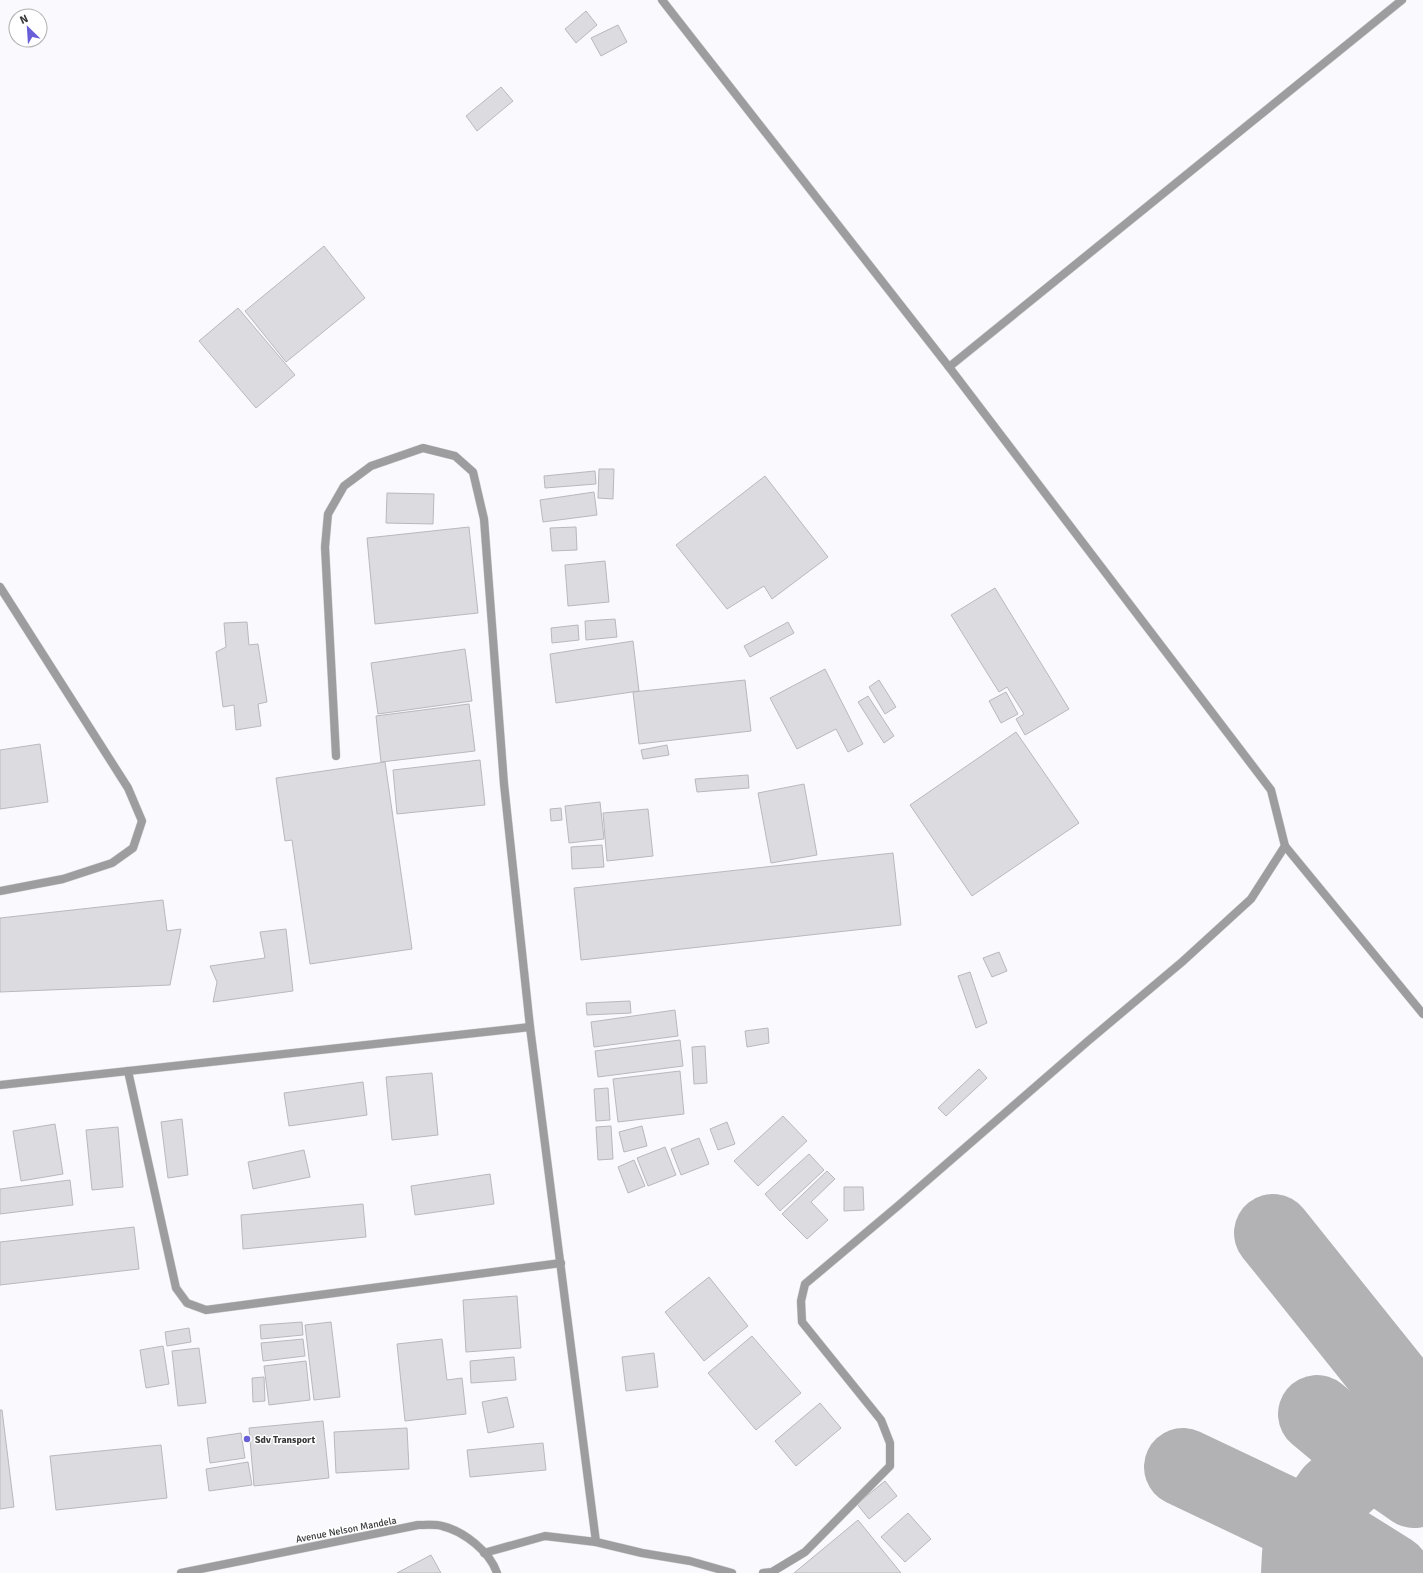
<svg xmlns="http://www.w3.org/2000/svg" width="1423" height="1573" font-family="Signika,sans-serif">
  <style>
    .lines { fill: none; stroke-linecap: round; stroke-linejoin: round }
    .taxiway { stroke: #b2b2b5; stroke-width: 78 }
    .building { fill: #dcdce0; stroke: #b9b9bd }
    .service-casing { stroke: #d7d7da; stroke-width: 9 }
    .minor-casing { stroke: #d7d7da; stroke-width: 9 }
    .tertiary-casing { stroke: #d7d7da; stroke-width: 9 }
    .service { stroke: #9d9d9f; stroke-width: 8 }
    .minor { stroke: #9d9d9f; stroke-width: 8 }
    .tertiary { stroke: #9d9d9f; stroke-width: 8 }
    .poi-dot { fill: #685ed7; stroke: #fff; stroke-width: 1.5 }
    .labels { text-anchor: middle; stroke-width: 3; stroke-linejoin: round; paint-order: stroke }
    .poi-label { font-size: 10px; font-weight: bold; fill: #363738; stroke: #fff; text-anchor: start }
    .street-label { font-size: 10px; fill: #363738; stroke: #fff }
  </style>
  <rect width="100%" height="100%" fill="#fafafe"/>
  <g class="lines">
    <!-- taxiway -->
    <g class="taxiway">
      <polyline points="1273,1233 1423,1420"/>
      <polyline points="1317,1414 1371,1459 1414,1489"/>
      <polyline points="1183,1467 1343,1543 1391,1573"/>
      <polyline points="1300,1573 1301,1554 1309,1527 1333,1493 1371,1459 1400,1447 1423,1444"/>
    </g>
  </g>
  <!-- building -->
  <g class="building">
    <polygon points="586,11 597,25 576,43 565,29"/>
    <polygon points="618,25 627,42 601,56 591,38"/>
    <polygon points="501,87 513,101 477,131 466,116"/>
    <polygon points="324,246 365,298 286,362 245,311"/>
    <polygon points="238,308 295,375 256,408 199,341"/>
    <polygon points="599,469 614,469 613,499 598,498"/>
    <polygon points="595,471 596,484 545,488 544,476"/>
    <polygon points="765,476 828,557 772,599 764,586 727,609 676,545"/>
    <polygon points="594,492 597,515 543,522 540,500"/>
    <polygon points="387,493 434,494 433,524 386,523"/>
    <polygon points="469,527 478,613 375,624 367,538"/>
    <polygon points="576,527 577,550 552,551 550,528"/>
    <polygon points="605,561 609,602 568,606 565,565"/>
    <polygon points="995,588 1069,709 1025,735 1016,719 1024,714 1007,687 999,692 951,615"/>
    <polygon points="615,619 617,637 586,640 585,621"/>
    <polygon points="247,622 249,645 258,644 267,702 258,704 261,726 236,730 234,705 223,707 216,652 226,647 224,623"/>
    <polygon points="788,622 794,633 750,657 744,646"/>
    <polygon points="578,625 579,640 552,643 551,628"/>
    <polygon points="633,641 639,691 556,703 550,654"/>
    <polygon points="465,649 472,701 378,714 371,663"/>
    <polygon points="825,669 863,744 848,752 836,729 797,749 770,698"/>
    <polygon points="745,680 751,731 639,744 633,692"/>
    <polygon points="879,680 896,707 885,714 869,687"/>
    <polygon points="1006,692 1018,714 1001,723 989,701"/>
    <polygon points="868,696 894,736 884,743 858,702"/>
    <polygon points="469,704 475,751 381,762 376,716"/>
    <polygon points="1016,732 1079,823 972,896 910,805"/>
    <polygon points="40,744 48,802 0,809 0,750"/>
    <polygon points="667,745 669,755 643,759 641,750"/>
    <polygon points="480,760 485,805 397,814 393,770"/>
    <polygon points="385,762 412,949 310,964 292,840 285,841 276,778"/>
    <polygon points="748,775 749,788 697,792 695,779"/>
    <polygon points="804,784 817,855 771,863 758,793"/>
    <polygon points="600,802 604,839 569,843 565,806"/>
    <polygon points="561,808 562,820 551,821 550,809"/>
    <polygon points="648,809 653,856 607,861 603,813"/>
    <polygon points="602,845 604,867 572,869 571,847"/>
    <polygon points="893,853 901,925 581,960 574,888"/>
    <polygon points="163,900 167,931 181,929 170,985 0,992 0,918"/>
    <polygon points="286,929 293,991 213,1002 217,982 210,966 265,958 260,932"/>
    <polygon points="999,952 1007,971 992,977 983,958"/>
    <polygon points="970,972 987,1023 976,1028 958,976"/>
    <polygon points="630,1001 631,1013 587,1015 586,1003"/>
    <polygon points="675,1010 678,1036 594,1047 591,1022"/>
    <polygon points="768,1028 769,1043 747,1047 745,1031"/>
    <polygon points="680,1040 683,1066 598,1077 595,1051"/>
    <polygon points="705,1046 707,1083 694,1084 692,1047"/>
    <polygon points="979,1069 987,1078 946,1116 938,1108"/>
    <polygon points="680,1071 684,1114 618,1122 613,1079"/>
    <polygon points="432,1073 438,1135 392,1140 386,1077"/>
    <polygon points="363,1082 367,1115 289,1126 284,1093"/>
    <polygon points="608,1088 610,1120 596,1121 594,1089"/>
    <polygon points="783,1116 807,1141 758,1186 734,1161"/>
    <polygon points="182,1119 188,1175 168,1178 161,1122"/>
    <polygon points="727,1122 735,1144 718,1150 710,1129"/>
    <polygon points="55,1124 63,1174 21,1181 13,1131"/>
    <polygon points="611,1126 613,1159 598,1160 596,1127"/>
    <polygon points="642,1126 647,1146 624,1152 619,1132"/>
    <polygon points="118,1127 123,1187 92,1190 86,1130"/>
    <polygon points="699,1138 709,1164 681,1175 671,1149"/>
    <polygon points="665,1147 676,1175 648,1186 637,1158"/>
    <polygon points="304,1150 310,1177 253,1189 248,1162"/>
    <polygon points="809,1154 824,1170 780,1211 765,1194"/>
    <polygon points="634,1160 645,1186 628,1193 618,1167"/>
    <polygon points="827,1171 835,1179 811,1202 828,1220 807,1239 782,1214"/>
    <polygon points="490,1174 494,1204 415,1215 411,1186"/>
    <polygon points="70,1180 73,1205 0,1214 0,1189"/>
    <polygon points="844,1187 863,1187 864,1210 844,1211"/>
    <polygon points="363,1204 366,1237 243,1249 241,1215"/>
    <polygon points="134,1227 139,1269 0,1285 0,1242"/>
    <polygon points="709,1277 748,1326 704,1361 665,1312"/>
    <polygon points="517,1296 521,1348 466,1352 463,1300"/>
    <polygon points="302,1322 303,1335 261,1339 260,1325"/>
    <polygon points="331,1322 340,1397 314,1400 305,1325"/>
    <polygon points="189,1328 191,1342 167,1346 165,1332"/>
    <polygon points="752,1336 801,1393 756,1430 708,1373"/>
    <polygon points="303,1339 305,1356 263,1361 261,1343"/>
    <polygon points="442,1339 447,1380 462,1378 466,1414 405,1421 397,1344"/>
    <polygon points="163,1346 169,1384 146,1388 140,1350"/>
    <polygon points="199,1348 206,1403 178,1406 172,1351"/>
    <polygon points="654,1353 658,1387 626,1391 622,1357"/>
    <polygon points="514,1357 516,1380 471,1383 470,1361"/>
    <polygon points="306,1361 310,1400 269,1405 264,1366"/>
    <polygon points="264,1377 265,1401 253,1402 252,1378"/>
    <polygon points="507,1397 514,1427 488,1433 482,1402"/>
    <polygon points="820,1403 841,1428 796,1466 775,1441"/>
    <polygon points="0,1410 2,1410 14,1507 0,1509"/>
    <polygon points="323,1421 329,1478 254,1486 249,1428"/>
    <polygon points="407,1428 409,1469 336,1473 334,1432"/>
    <polygon points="241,1433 245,1458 210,1463 207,1438"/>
    <polygon points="543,1443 546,1470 470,1477 467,1450"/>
    <polygon points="161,1445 167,1498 56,1510 50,1456"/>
    <polygon points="248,1462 252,1485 209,1491 206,1469"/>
    <polygon points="885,1481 897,1496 869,1519 857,1504"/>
    <polygon points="908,1513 931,1539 905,1562 881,1537"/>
    <polygon points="858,1520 901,1573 794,1573"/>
    <polygon points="431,1555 441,1573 397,1573"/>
  </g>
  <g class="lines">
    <defs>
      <g id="service">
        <polyline points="662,0 949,367 1271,790 1285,846 1251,899 1182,962 1088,1041 899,1205 805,1284 801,1301 802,1322 881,1420 890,1443 890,1466 805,1552 772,1572 763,1573"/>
        <polyline points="949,367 1402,0"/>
        <polyline points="0,587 128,788 142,821 133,848 112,863 63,879 0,891"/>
        <polyline points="336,756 325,547 328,514 344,486 371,466 423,448 455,456 473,472 484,519 504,784 530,1027"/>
        <polyline points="1285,846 1423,1014"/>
        <polyline points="596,1542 642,1553 690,1561 732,1573"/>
      </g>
      <g id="minor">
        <polyline points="128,1071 176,1288 187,1303 206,1310 561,1263"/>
        <polyline points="0,1085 530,1027 596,1542 545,1536 484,1553"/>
      </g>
      <path id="tertiary" d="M181 1573 418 1525C425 1525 435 1524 442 1526 464 1531 490 1552 497 1573"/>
    </defs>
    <!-- service casing -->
    <use href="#service" class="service-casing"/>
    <!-- minor casing -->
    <use href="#minor" class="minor-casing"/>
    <!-- tertiary casing -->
    <use href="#tertiary" class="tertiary-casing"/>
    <!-- service -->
    <use href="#service" class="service"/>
    <!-- minor -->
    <use href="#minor" class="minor"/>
    <!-- tertiary -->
    <use href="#tertiary" class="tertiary"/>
  </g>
  <!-- markers -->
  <circle class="poi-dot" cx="247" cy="1439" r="4"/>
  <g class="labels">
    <!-- poi labels -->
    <g class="poi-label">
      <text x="255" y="1443">Sdv Transport</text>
    </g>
    <!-- street labels -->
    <g class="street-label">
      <text transform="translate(346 1529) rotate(-11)" y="4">Avenue Nelson Mandela</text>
    </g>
  </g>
  <!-- north arrow -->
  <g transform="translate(28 28) rotate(335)"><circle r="19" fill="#ffffff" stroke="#afafaf"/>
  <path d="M0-3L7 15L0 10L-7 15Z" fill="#685ed7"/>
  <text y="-6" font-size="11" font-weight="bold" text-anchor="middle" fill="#363738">N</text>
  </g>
</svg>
